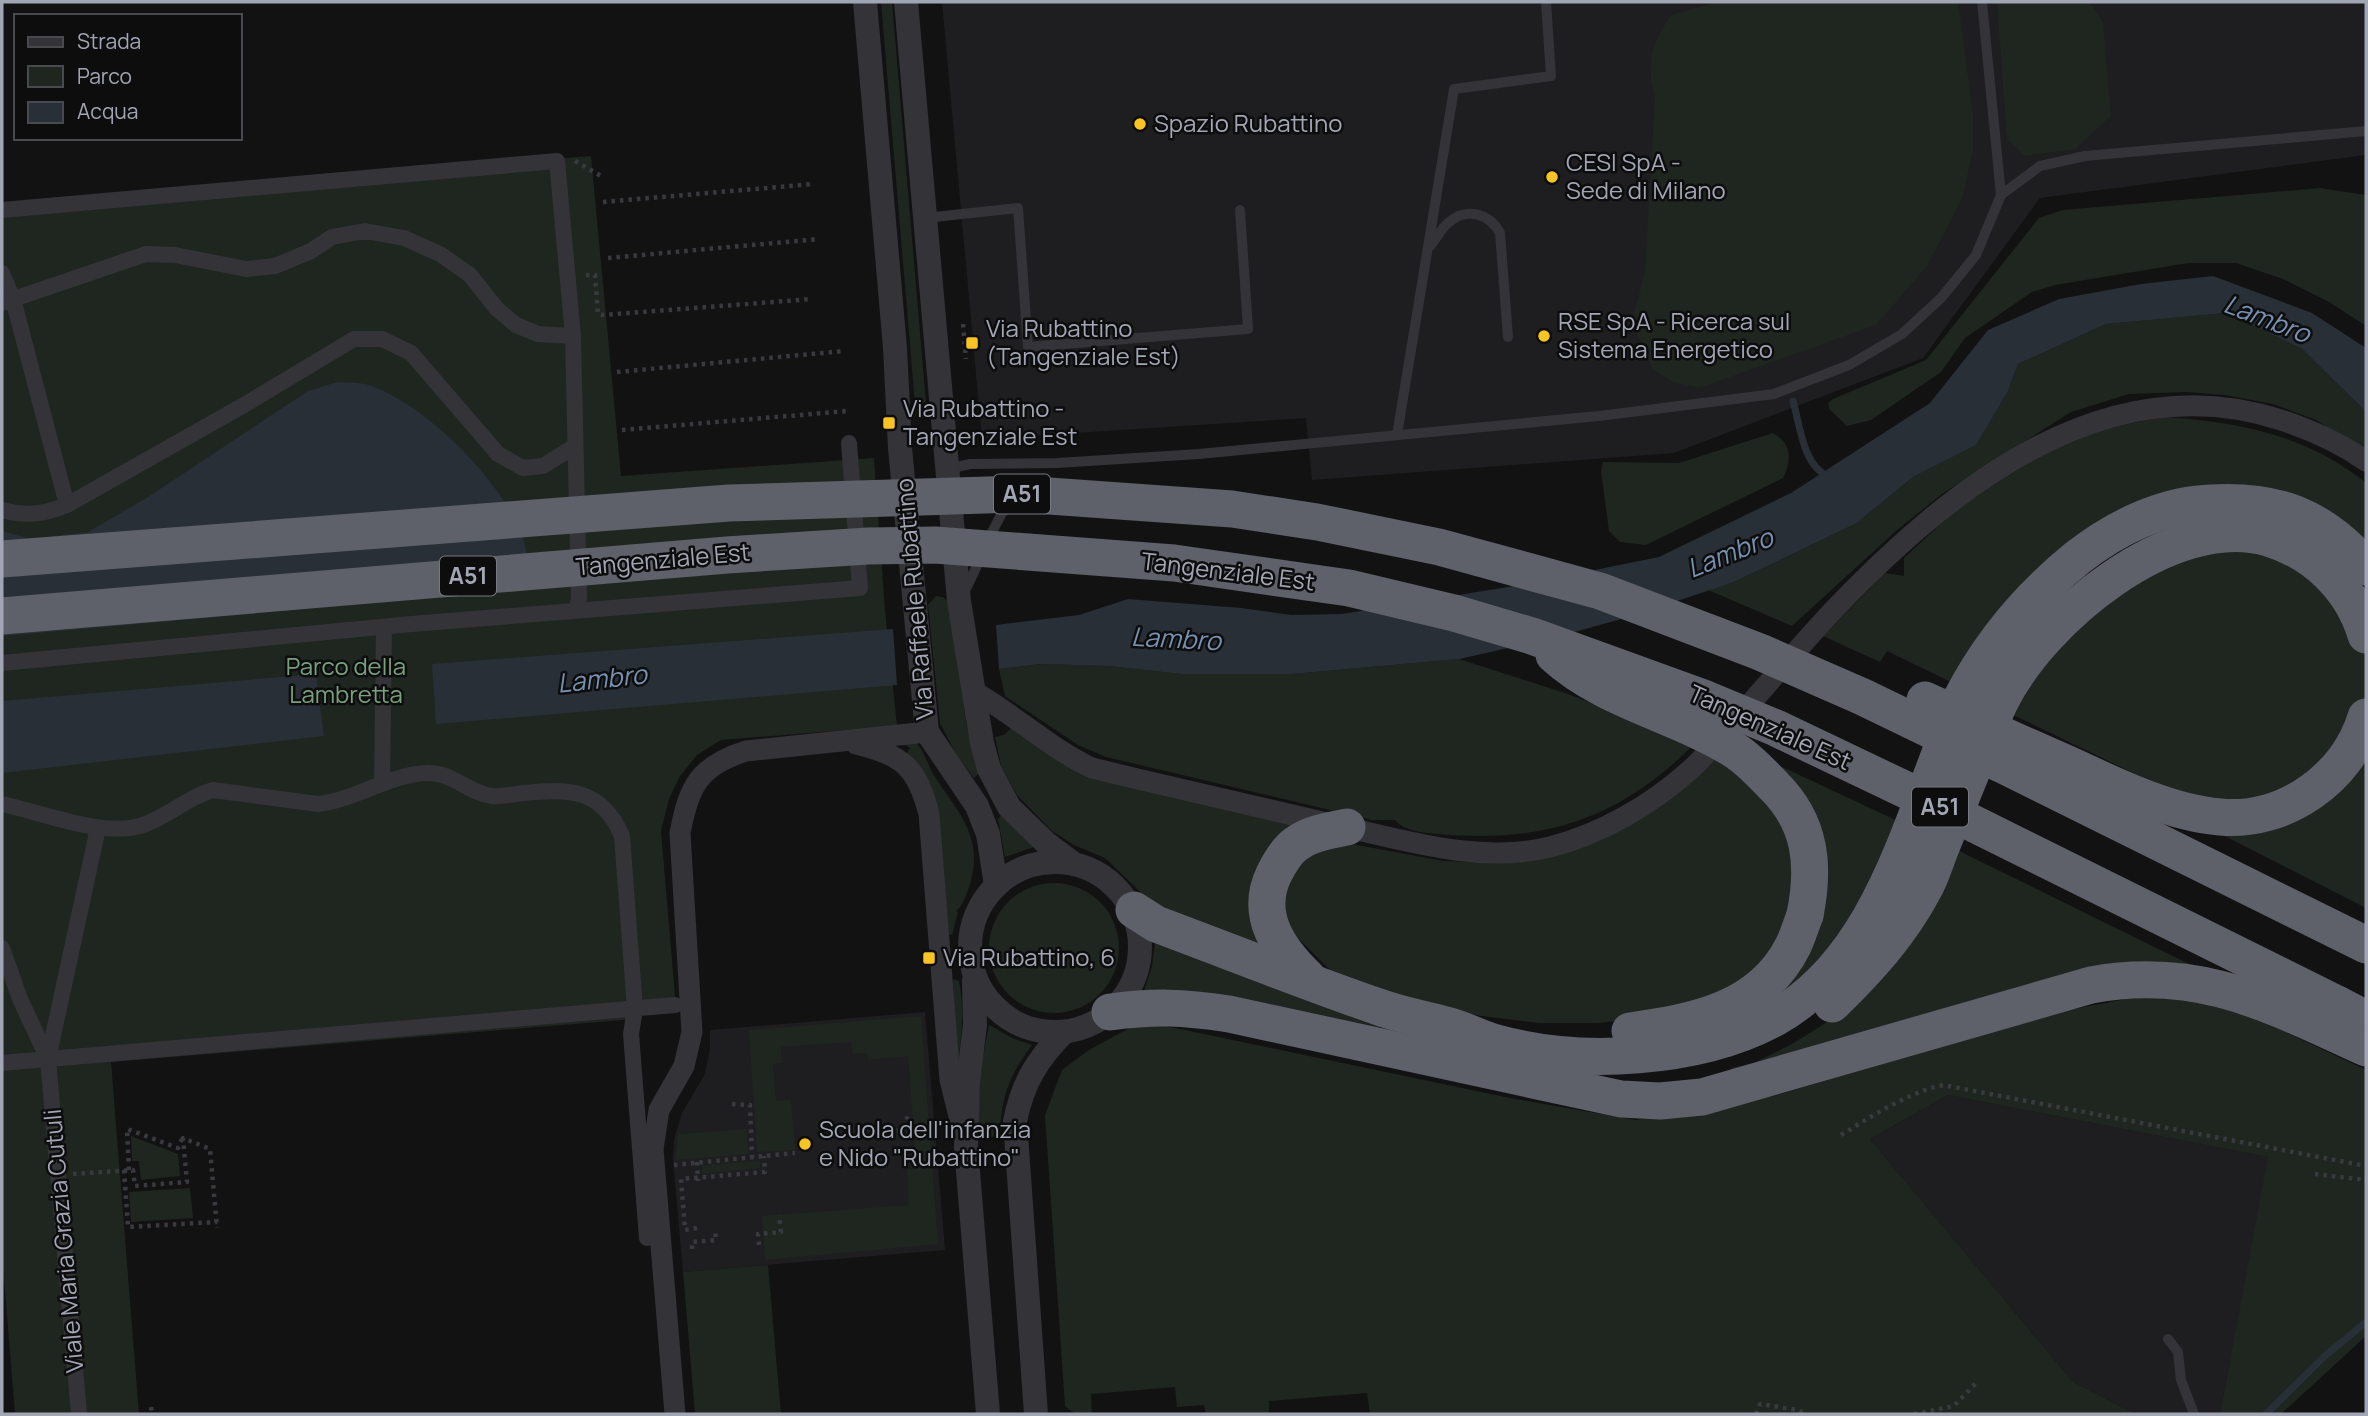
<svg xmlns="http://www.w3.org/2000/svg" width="2368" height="1416" font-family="Manrope,sans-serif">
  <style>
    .built { fill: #1e1e20 }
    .green { fill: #1e261f }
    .water { fill: #282f37 }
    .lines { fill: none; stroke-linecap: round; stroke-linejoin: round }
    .stream { stroke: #282f37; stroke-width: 7 }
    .path { stroke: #393a3f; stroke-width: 4.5; stroke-dasharray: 3.5 5; stroke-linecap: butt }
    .service { stroke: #333338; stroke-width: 10 }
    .pedestrian { stroke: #333338; stroke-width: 16 }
    .minor { stroke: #333338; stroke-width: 21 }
    .tertiary { stroke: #333338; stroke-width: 24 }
    .motorway { stroke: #5e606a; stroke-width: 37 }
    .motorway-bridge { stroke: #5e606a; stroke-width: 37 }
    .poi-dot { fill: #f8c325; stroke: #0d0d0e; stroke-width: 2.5 }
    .labels { text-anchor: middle; stroke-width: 5; stroke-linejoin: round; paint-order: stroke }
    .shield { fill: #0d0d0e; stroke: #757882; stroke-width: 2 }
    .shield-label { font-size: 23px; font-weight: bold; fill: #a2a6b4 }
    .poi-label { font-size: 24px; fill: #a2a6b4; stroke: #0d0d0e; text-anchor: start }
    .street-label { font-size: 24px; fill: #a2a6b4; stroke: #0d0d0e }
    .park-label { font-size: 24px; fill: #79a07e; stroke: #0d0d0e }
    .water-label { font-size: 26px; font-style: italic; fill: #7891b1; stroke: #0d0d0e }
  </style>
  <rect width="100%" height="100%" fill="#121213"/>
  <!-- built -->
  <g class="built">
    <polygon points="942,2 2366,2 2366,155 2040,198 1923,358 1674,453 1312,480 1306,418 982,439"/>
    <polygon points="925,1012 945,1250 683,1272 673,1160 674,1139 682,1113 705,1074 710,1049 710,1030"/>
    <polygon points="1948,1095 2269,1157 2220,1414 2136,1414 2073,1382 1870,1139"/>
  </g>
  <!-- green -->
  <g class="green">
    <polygon points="881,2 892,2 927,415 916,416"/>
    <path d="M1718 2H1958L1973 115V150L1962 199 1927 266 1876 325 1699 388 1673 382 1652 369 1632 321 1645 272 1655 98C1646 62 1650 47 1671 15Z"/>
    <polygon points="1997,2 2090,2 2103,23 2111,116 2075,149 2025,156 2007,139"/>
    <polygon points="591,156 621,476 874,458 885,610 897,726 721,740 697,755 680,776 669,799 661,831 675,996 635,1019 111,1062 139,1414 15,1414 2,1254 2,203"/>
    <polygon points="2320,188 2366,195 2366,326 2329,302 2283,279 2236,263 2188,263 2055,285 2032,292 1965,338 1941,372 1871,420 1847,426 1829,409 1828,403 1833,399 1926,360 2039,218 2063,210"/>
    <polygon points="2227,313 2302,349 2366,412 2366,452 2316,420 2273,404 2225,395 2186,392 2129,394 2071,412 1942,494 1897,530 1792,626 1708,590 1734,582 1857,523 1913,477 1975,445 2008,391 2018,364 2106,324"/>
    <path d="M2162 417C2236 421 2307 435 2366 483V546L2147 507 1959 686 1887 651 1880 662 1823 636 1885 573 1904 576V558L1955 511 1994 481 2037 456 2087 433Z"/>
    <path d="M1773 433C1792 444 1792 460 1783 478L1646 545 1620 542 1609 531 1601 471 1603 462 1679 463Z"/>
    <polygon points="2235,541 2306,564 2366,651 2366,700 2298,791 2215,803 2158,785 2007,712 2032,672 2123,584"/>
    <polygon points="936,596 943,597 948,602 967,728 979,773 974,778 956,754 940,723 928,605"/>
    <path d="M1459 659 1568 694 1696 742C1625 815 1551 842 1450 835 1433 833 1406 834 1395 820H1372L1106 757 1078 745 1005 696 999 669 1040 664 1109 666 1181 674H1292Z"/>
    <polygon points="1014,725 1039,744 1309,825 1297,832 1274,949 1153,904 1105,858 1074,845 1052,831 1017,795 1001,766 995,737 1004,735"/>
    <path d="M896 739C901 739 908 739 912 740 922 744 927 763 932 772 955 810 985 834 970 884 967 893 963 906 956 911L958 912 952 935 949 934 906 755 910 748Z"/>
    <polygon points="1719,753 1767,790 1798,857 1789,930 1737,992 1663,1016 1598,1023 1539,1023 1482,1016 1428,1007 1331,971 1290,930 1283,911 1282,889 1306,854 1352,844 1443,861 1491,863 1539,857"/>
    <polygon points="2366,755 2366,908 2211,829"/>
    <polygon points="1776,764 1902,823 1882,879 1798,986 1761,999 1815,924"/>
    <polygon points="1002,814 1034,847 1005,857 998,819"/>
    <polygon points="1951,847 2193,966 1732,1077 1731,1068 1754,1063 1792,1044 1824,1024 1858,998"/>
    <circle cx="1054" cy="948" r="65"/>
    <polygon points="1155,942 1457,1041 1143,994 1152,967"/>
    <path d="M953 979 959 981C965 1012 962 1040 956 1070Z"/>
    <polygon points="2147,995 2218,1000 2366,1070 2366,1336 2281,1414 2220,1414 2268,1157 1948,1095 1870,1139 2073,1382 2136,1414 1370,1414 1367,1393 1269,1401 1269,1414 1206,1414 1204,1405 1177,1407 1175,1387 1091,1394 1092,1414 1075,1414 1065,1406 1045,1115 1062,1070 1089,1050 1142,1021 1510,1098 1636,1120 1774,1096 2063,1011"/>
    <polygon points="921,1016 938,1244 765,1260 762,1216 909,1205 907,1170 917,1168 908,1056 868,1060 867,1053 853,1054 851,1042 781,1047 782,1063 773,1064 776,1101 791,1100 795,1150 757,1152 749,1030"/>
    <path d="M989 1025 1012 1038 1032 1045C1009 1076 1001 1097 1000 1136L977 1138 978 1083Z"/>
    <polygon points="746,1129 749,1154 676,1160 678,1134"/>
    <polygon points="131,1136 178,1154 180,1176 141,1180 139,1161 132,1161"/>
    <polygon points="760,1161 760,1168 702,1174 702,1165"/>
    <polygon points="190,1188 193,1218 131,1222 129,1192"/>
    <polygon points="768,1265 781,1414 695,1414 683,1272"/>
  </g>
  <!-- water -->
  <g class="water">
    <polygon points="2213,276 2312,313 2366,348 2366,412 2302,349 2227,313 2106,324 2018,364 2008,391 1976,445 1913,477 1857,523 1734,582 1632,616 1553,638 1459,659 1292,674 1181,674 1109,666 1040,664 999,669 996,625 1079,615 1128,599 1241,608 1291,615 1342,614 1520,585 1659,557 1791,493 1930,403 1988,330 2059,299 2141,284"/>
    <path d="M337 382C347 383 359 382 369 385 425 404 502 480 522 536 528 551 528 572 531 589L2 636V531L31 539 88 532 148 497 308 391Z"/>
    <polygon points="893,629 897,685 436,724 432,664"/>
    <polygon points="316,674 324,736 2,773 2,701"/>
  </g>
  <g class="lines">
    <!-- stream -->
    <g class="stream">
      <path d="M1793 401C1800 425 1803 466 1828 476"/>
      <polyline points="2266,1414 2326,1355 2366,1322"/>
    </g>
    <!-- path -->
    <g class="path">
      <polyline points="575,161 601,176"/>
      <polyline points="603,202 813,184"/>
      <polyline points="608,258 819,239"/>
      <polyline points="586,275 595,275 598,314 603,315 812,299"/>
      <polyline points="963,324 966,359"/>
      <polyline points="617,372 844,351"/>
      <polyline points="622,430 847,411"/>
      <polyline points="732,1104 750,1105 752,1157"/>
      <polyline points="897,1131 904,1129 908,1115"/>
      <path d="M1841 1135C1874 1115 1905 1094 1943 1085L2366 1166"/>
      <polyline points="697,1162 698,1181"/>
      <polyline points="674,1165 795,1153"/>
      <polyline points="124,1170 128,1227 217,1222"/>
      <polyline points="129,1170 127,1129 178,1148 182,1139"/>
      <polyline points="73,1174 133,1170 135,1186 187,1182 183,1138 210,1149 217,1228"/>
      <polyline points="2315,1174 2366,1180"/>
      <polyline points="697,1228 685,1230 681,1179 765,1172 764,1156"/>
      <polyline points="759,1245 758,1234 781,1232 779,1215"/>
      <polyline points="692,1249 692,1242 716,1240 715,1231"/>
      <polyline points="151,1407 152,1414"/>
      <polyline points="1756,1414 1760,1404 1798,1410 1804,1414"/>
      <polyline points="1914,1414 1954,1406 1977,1382"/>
    </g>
    <!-- service -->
    <g class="service">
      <polyline points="1982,2 2001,195 2040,166 2085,156 2366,131"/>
      <polyline points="925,218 1018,208 1028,347 1248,329 1240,210"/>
      <path d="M1430 246C1436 239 1441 229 1448 223 1466 207 1489 213 1500 233L1508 337"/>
      <polyline points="1397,435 1454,89 1551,76 1546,2"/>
      <polyline points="948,469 970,464 1057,463 1199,454 1599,416 1774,394 1849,365 1902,334 1941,298 1976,255 2001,195"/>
      <path d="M963 594C980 564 989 531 1009 502"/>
      <polyline points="2168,1339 2178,1352 2181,1380 2194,1414"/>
    </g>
    <!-- pedestrian -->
    <g class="pedestrian">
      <polyline points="2,210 557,161 573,336 579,597 577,610"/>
      <polyline points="2,273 13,299 67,505"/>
      <polyline points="2,303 146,254 175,255 246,269 275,266 311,251 332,237 365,231 404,238 440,254 470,275 497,309 516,325 538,334 573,336"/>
      <path d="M2 510C25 517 44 514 67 505L244 405 354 339H382L411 353 498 454 523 468 543 466 575 446"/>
      <polyline points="2,663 412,624 860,588 849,443"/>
      <polyline points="382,783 384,627"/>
      <path d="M2 804C40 812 102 837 140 826 167 818 187 797 213 790L318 804C355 800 388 775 426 773 451 771 468 793 492 796 502 797 514 794 524 793 569 788 602 789 622 836L635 1009 631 1034 647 1238"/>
      <polyline points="2,948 20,999 48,1059 79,1414"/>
      <polyline points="48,1059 98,828"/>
      <polyline points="2,1063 675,1005"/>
    </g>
    <!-- minor -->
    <g class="minor">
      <path d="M973 691C1014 714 1049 748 1092 768 1170 787 1248 805 1327 823 1398 838 1477 865 1550 847 1601 834 1651 805 1690 770 1706 756 1719 738 1734 722 1765 687 1795 652 1826 618 1942 495 2101 361 2281 420 2311 430 2340 443 2366 461"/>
      <path d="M856 744C903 755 917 767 929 814L950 1080 962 1128"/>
      <path d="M675 1414 653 1149 659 1110 684 1066 692 1032 680 833C689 787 698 766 746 751L927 732"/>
    </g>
    <!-- tertiary -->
    <g class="tertiary">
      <polyline points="865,2 895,348 900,448 927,732 977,806 988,834 996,885"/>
      <polyline points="906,2 959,601 982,743 989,769 1009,807 1046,843 1074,864"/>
      <circle cx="1055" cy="947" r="85"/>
      <polyline points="974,981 975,1025 968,1082 966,1147 988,1414"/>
      <path d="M1036 1414 1015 1121C1023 1082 1037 1060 1064 1032"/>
    </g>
    <!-- motorway -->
    <g class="motorway">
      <polyline points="1999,763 2366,945"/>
      <path d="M1134 910 1156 924C1231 952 1304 981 1379 1007 1401 1015 1424 1019 1446 1025 1464 1029 1480 1039 1497 1043 1580 1066 1698 1060 1775 1018 1867 966 1901 856 1936 764 1944 743 1951 720 1961 699 1989 645 2030 596 2077 558 2115 528 2162 505 2210 503 2277 499 2322 516 2366 567"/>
      <path d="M1308 978C1279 950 1254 915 1274 874 1279 864 1286 851 1296 844 1311 833 1329 831 1347 827"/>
      <path d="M1832 1004C1868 969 1901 933 1924 889 1932 875 1936 859 1942 845 1955 812 1969 779 1982 746 1988 731 1993 716 2000 702 2040 620 2171 510 2268 538 2315 552 2352 588 2366 635"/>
      <polyline points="2337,1004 2366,1019"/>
      <path d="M1110 1012C1156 1006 1182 1007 1229 1014L1621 1099 1660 1101 1702 1097 2091 985C2200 965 2271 1005 2366 1048"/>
      <path d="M1630 1031C1694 1022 1761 1010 1793 946 1798 936 1801 925 1805 915"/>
    </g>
    <!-- motorway-bridge -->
    <g class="motorway-bridge">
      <polyline points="2,559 729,503 1021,494 1232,509 1317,522 1439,547 1600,591 1760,652 1863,697 1999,763"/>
      <polyline points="2,616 727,555 868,546 935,545 1174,563 1349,588 1454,613 1532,636 1706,699 1776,728 1906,790 2337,1004"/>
      <path d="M1554 655C1604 701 1676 714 1734 750 1749 759 1762 774 1774 786 1811 823 1815 865 1805 915"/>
      <path d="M1925 700C1973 722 2022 744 2070 765 2115 786 2170 813 2220 817 2285 823 2348 778 2366 717"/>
    </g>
  </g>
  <!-- markers -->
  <g class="poi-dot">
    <circle cx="1140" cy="124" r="7"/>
    <circle cx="1552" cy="177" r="7"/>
    <circle cx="1544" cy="336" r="7"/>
    <rect x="965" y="336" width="14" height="14" rx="3.5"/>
    <rect x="882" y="416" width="14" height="14" rx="3.5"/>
    <rect x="922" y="951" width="14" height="14" rx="3.5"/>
    <circle cx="805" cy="1144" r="7"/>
  </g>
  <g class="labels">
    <!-- shield labels -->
    <g class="shield">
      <rect x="994" y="474.5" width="56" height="39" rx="5"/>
      <rect x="440" y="556.5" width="56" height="39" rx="5"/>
      <rect x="1912" y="787.5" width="56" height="39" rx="5"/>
    </g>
    <g class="shield-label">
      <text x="1022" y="502">A51</text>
      <text x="468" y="584">A51</text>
      <text x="1940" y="815">A51</text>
    </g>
    <!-- poi labels -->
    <g class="poi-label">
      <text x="1154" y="132">Spazio Rubattino</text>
      <text x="1566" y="171">CESI SpA -<tspan x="1566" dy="28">Sede di Milano</tspan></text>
      <text x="1558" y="330">RSE SpA - Ricerca sul<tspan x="1558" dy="28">Sistema Energetico</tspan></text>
      <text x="986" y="337">Via Rubattino<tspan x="986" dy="28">(Tangenziale Est)</tspan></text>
      <text x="903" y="417">Via Rubattino -<tspan x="903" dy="28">Tangenziale Est</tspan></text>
      <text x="943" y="966">Via Rubattino, 6</text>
      <text x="819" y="1138">Scuola dell'infanzia<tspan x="819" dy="28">e Nido "Rubattino"</tspan></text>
    </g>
    <!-- street labels -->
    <g class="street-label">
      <text transform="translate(663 560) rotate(-5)" y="8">Tangenziale Est</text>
      <text transform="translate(1228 572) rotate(7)" y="8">Tangenziale Est</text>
      <text transform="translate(915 599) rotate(-95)" y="8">Via Raffaele Rubattino</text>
      <text transform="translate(1770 728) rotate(24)" y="8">Tangenziale Est</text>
      <text transform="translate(64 1241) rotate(-95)" y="8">Viale Maria Grazia Cutuli</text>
    </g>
    <!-- park labels -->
    <g class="park-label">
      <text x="346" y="675">Parco della<tspan x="346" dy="28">Lambretta</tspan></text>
    </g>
    <!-- water labels -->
    <g class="water-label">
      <text transform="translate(2267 319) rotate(21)" y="9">Lambro</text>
      <text transform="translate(1730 553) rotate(-22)" y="9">Lambro</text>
      <text transform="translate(1176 639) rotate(3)" y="9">Lambro</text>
      <text transform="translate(602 679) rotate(-6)" y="9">Lambro</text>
    </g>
  </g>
  <!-- border -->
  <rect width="2368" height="1416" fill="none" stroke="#a2a6b4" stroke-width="7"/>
  <!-- legend -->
  <rect x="14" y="14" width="228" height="126" fill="#0d0d0e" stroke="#494a50" stroke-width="2"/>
  <rect x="28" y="37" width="35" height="10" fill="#333338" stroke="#494a50" stroke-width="2"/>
  <text x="77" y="49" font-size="21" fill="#a2a6b4">Strada</text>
  <rect x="28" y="66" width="35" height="21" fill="#1e261f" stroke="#494a50" stroke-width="2"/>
  <text x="77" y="84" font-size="21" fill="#a2a6b4">Parco</text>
  <rect x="28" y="102" width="35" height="21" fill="#282f37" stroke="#494a50" stroke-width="2"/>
  <text x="77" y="119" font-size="21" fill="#a2a6b4">Acqua</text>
</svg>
